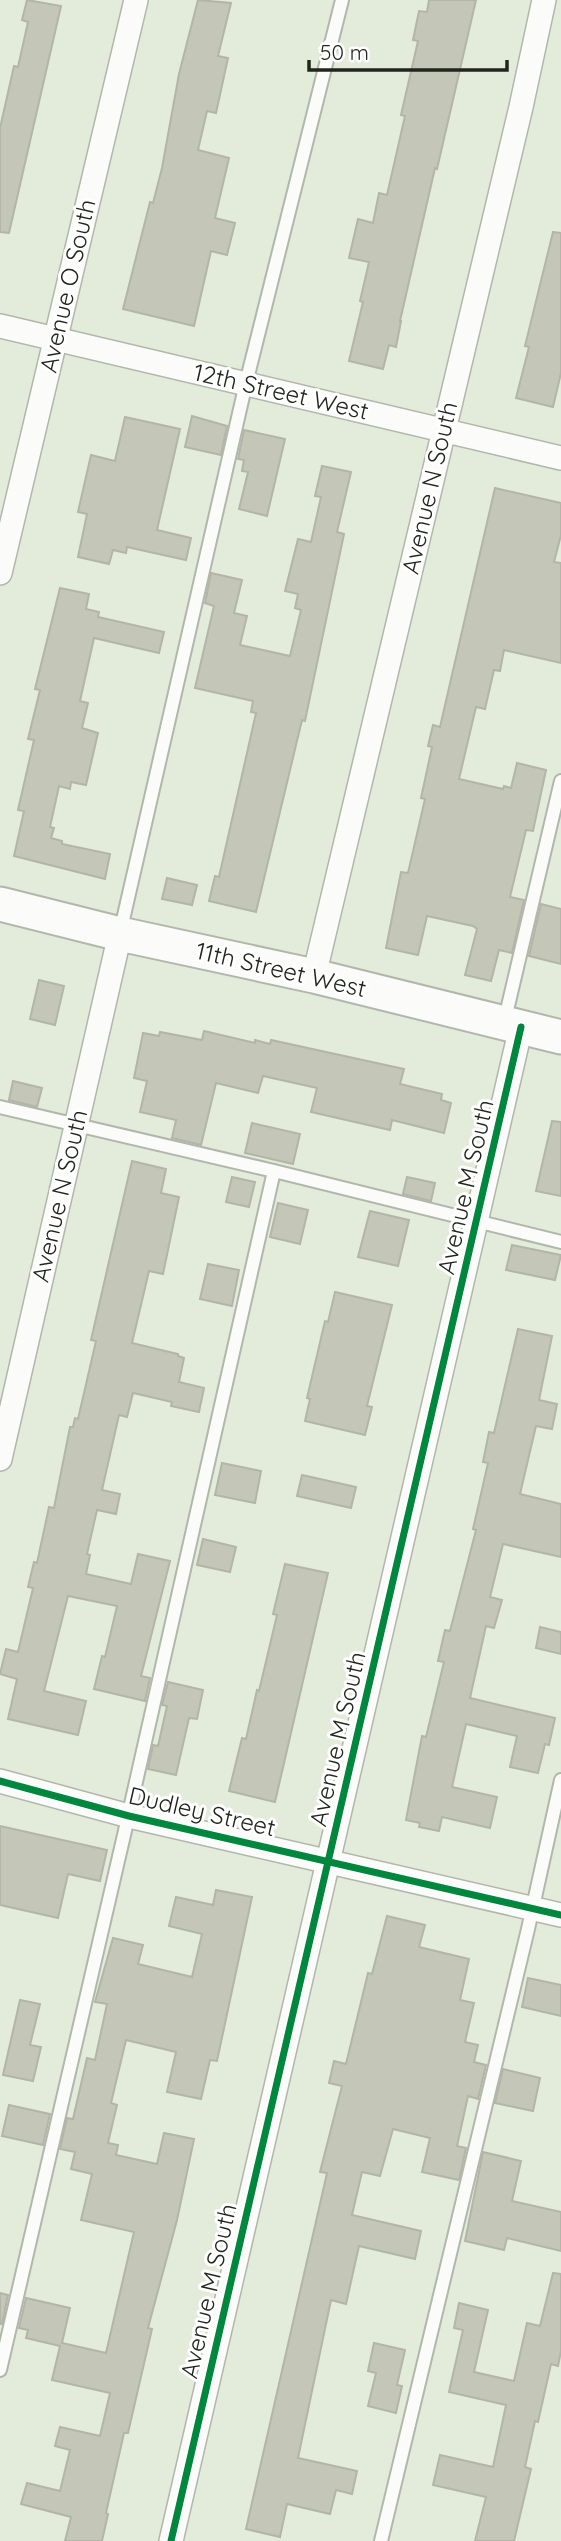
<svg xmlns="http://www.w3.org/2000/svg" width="561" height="2541" font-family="Quicksand,sans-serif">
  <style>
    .building { fill: #c4c6b7; stroke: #b2b5a8; stroke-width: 2 }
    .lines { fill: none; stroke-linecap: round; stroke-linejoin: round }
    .lane-casing { stroke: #b1b7ab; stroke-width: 16 }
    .street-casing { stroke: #b1b7ab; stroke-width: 26 }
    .secondary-casing { stroke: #b1b7ab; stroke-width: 37 }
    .lane { stroke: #fbfcfa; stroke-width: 12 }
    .street { stroke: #fbfcfa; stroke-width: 23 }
    .secondary { stroke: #fbfcfa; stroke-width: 33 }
    .cycleway-casing { stroke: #fff; stroke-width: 11 }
    .cycleway { stroke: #00873e; stroke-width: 7 }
    .labels { text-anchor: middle; stroke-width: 6; stroke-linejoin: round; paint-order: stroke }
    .street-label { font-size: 24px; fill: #20261c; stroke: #fff }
  </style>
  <rect width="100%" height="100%" fill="#e3ebdb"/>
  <!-- building -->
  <g class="building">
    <polygon points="27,0 61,6 9,233 0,232 0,128 14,66 18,67 28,22 22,20"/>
    <polygon points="198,0 231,3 218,56 228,58 216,113 207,111 198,150 229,158 215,218 235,223 227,255 211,251 194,326 123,309 150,202 153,203 162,168 179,74"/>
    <polygon points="429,0 476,0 437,169 435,168 400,321 401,321 396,347 389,345 383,369 349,361 363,302 360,301 369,262 349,258 358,219 373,223 379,193 387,195 405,116 401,115 418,41 413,40 419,11 427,12"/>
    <polygon points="553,232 561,233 561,373 553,407 516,398 529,347 525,346"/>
    <polygon points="192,416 227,426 221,455 185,447"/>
    <polygon points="125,417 180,429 157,530 191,538 186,560 127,547 126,553 113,550 109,564 78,557 87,514 78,512 91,455 115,461"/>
    <polygon points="244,430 285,439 267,516 239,509 248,472 242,471 244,460 238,459"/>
    <polygon points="322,466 351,472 337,532 344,534 305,721 302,720 256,912 209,901 215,876 219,877 256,713 251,712 253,701 195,688 214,606 205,603 211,573 242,580 234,613 247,616 240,645 290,656 301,610 295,608 298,594 285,591 298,539 311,542 321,497 315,496"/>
    <polygon points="495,488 561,503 561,535 554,562 561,563 561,663 504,650 500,671 494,670 485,709 476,707 459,779 503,789 504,786 511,788 517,763 546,770 533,831 526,830 510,897 524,900 512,953 499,950 491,981 465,975 477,929 473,926 427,916 418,955 386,948 401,872 408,873 425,799 421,798 432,747 428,746 433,725 440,727"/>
    <polygon points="60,588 89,594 86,609 99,612 98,617 164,632 159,653 94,638 80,701 88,703 82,728 98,733 86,785 71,782 70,789 59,786 50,827 54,828 51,838 62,841 62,844 110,854 105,879 14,856 24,811 18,810 34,740 28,739 40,690 35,689"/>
    <polygon points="167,878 197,885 192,905 162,899"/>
    <polygon points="541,904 561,909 561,964 529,956"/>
    <polygon points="39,980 64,986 55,1025 30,1019"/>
    <polygon points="204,1031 255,1043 255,1040 270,1044 271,1040 404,1069 400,1084 442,1094 441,1100 451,1103 444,1133 392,1120 390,1130 311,1112 317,1088 263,1076 258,1093 216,1083 201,1145 172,1138 176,1120 140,1112 147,1081 134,1078 143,1033 159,1036 160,1032 202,1040"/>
    <polygon points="13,1081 42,1088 37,1107 9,1100"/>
    <polygon points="552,1121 561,1122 561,1196 536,1191"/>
    <polygon points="252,1123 300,1134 293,1164 245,1153"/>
    <polygon points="132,1161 166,1169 161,1193 179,1197 163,1274 149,1271 132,1343 178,1354 178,1356 184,1358 179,1382 204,1388 199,1412 171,1406 172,1402 133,1393 127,1417 119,1415 102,1490 120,1494 116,1514 97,1510 87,1554 90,1555 86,1574 131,1584 138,1554 170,1561 141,1676 150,1678 145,1701 94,1689 102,1656 105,1657 117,1606 68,1596 44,1691 86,1701 78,1735 8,1719 17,1679 0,1674 6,1649 18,1652 33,1588 28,1587 34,1562 37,1563 49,1507 54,1508 70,1427 73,1427 75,1418 78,1419 96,1341 91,1340"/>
    <polygon points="232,1177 255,1182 249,1207 226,1202"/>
    <polygon points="407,1177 435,1183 431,1201 403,1194"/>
    <polygon points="278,1203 308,1210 300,1244 270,1237"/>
    <polygon points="370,1211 409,1220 398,1266 358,1257"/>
    <polygon points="512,1245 561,1255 555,1280 506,1270"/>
    <polygon points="208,1264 239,1270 232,1306 200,1299"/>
    <polygon points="335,1292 392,1305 367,1406 372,1407 365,1435 305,1421 310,1399 307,1398 325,1321 328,1322"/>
    <polygon points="518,1329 552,1336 539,1400 557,1404 552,1429 536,1426 520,1494 561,1504 561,1557 503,1544 490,1597 502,1600 494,1628 486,1626 470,1698 555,1718 549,1745 545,1744 538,1773 510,1767 517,1736 466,1724 452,1787 497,1797 490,1828 442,1817 439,1831 419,1827 420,1823 406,1820 422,1736 426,1737 444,1662 438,1661 445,1630 450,1631 476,1530 473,1529 488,1463 483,1462 489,1432 494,1433"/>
    <polygon points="222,1463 261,1471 255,1503 215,1495"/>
    <polygon points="302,1475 356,1487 351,1508 297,1496"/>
    <polygon points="203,1539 236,1547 230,1572 197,1565"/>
    <polygon points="285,1564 328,1573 275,1802 229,1791 242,1738 246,1739 257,1690 259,1691 277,1615 273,1614"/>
    <polygon points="540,1627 561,1632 561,1654 536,1648"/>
    <polygon points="168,1682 203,1690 197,1719 189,1718 176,1775 148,1769 153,1745 158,1746 167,1706 162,1705"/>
    <polygon points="0,1826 107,1850 100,1881 68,1874 58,1918 0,1905"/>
    <polygon points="216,1890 252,1897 217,2061 210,2060 201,2099 167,2092 176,2052 126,2040 111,2103 117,2105 108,2143 118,2145 116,2155 157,2164 164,2133 194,2139 177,2220 148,2328 152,2329 128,2433 124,2433 106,2513 108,2514 102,2541 65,2541 71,2517 21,2504 27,2483 60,2491 70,2450 55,2446 60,2427 100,2436 110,2393 52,2380 60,2346 26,2338 28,2330 19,2328 26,2298 70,2308 62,2343 106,2353 134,2232 81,2220 92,2174 71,2169 75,2152 60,2149 67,2118 73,2119 87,2058 95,2060 107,2004 95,2002 113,1938 143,1945 138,1964 192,1977 202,1934 169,1926 176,1897 213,1905"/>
    <polygon points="387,1916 425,1925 419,1947 469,1959 460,2000 474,2003 465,2042 478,2045 474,2062 486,2065 478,2099 468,2096 457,2146 466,2148 459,2180 422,2172 430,2138 393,2129 380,2176 362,2172 352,2215 421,2231 415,2259 359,2246 346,2304 331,2300 298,2458 357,2471 352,2494 336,2490 330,2514 287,2504 280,2537 246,2529 327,2173 320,2172 342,2086 329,2083 334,2061 346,2064 368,1973 372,1974"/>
    <polygon points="528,1978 561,1985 561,2016 522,2007"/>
    <polygon points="20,2000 40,2004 30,2045 41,2047 33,2081 3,2075"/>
    <polygon points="503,2069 540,2078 533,2111 495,2103"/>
    <polygon points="9,2105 50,2114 43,2145 2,2136"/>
    <polygon points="483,2152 521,2161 512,2201 561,2212 561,2251 507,2238 504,2250 465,2241"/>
    <polygon points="553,2273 561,2274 561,2351 558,2366 551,2364 538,2422 535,2421 525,2467 531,2469 514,2541 475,2541 486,2497 433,2485 440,2455 493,2467 506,2405 449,2392 463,2330 454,2328 459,2303 488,2310 474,2372 514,2381 527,2323 540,2326"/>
    <polygon points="0,2293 8,2295 2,2324 0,2324"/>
    <polygon points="374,2343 405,2350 397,2385 402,2386 396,2413 368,2406 376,2373 368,2371"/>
  </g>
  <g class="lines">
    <defs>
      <g id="lane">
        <polyline points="120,933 246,383 342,0"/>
        <polyline points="504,1023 561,781"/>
        <polyline points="0,1107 274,1171 561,1242"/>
        <polyline points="0,2370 124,1835 274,1171"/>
        <polyline points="381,2541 528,1929 561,1780"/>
      </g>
      <g id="street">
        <polyline points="0,326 561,458"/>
        <polyline points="0,573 136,0"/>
        <polyline points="314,976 521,107 544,0"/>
        <polyline points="0,1459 120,934"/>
        <polyline points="0,1781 129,1816 561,1915"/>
        <polyline points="171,2541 521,1027"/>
      </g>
      <polyline id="secondary" points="0,904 120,934 314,976 561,1037"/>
    </defs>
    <!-- lane casing -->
    <use href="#lane" class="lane-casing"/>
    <!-- street casing -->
    <use href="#street" class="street-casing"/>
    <!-- secondary casing -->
    <use href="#secondary" class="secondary-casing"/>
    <!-- lane -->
    <use href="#lane" class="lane"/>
    <!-- street -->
    <use href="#street" class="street"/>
    <!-- secondary -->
    <use href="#secondary" class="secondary"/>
    <defs>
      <g id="cycleway">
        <polyline points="0,1781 129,1816 561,1915"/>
        <polyline points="171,2541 521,1027"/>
      </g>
    </defs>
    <!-- cycleway casing -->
    <use href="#cycleway" class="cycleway-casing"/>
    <!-- cycleway -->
    <use href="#cycleway" class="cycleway"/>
  </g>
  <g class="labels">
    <!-- street labels -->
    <g class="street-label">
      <text transform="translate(68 286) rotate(-77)" y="8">Avenue O South</text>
      <text transform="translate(281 392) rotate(13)" y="8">12th Street West</text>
      <text transform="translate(430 488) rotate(-77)" y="8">Avenue N South</text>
      <text transform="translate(281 970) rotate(13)" y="8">11th Street West</text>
      <text transform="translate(466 1187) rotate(-77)" y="8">Avenue M South</text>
      <text transform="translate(60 1196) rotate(-77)" y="8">Avenue N South</text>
      <text transform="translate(338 1739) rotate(-77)" y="8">Avenue M South</text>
      <text transform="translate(202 1812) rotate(13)" y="8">Dudley Street</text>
      <text transform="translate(209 2291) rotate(-77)" y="8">Avenue M South</text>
    </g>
  </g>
  <!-- scale -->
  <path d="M309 60v10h198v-10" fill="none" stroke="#20261c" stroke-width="3.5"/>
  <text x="320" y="60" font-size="21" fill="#20261c" stroke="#ffffff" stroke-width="5" paint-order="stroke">50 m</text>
</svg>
